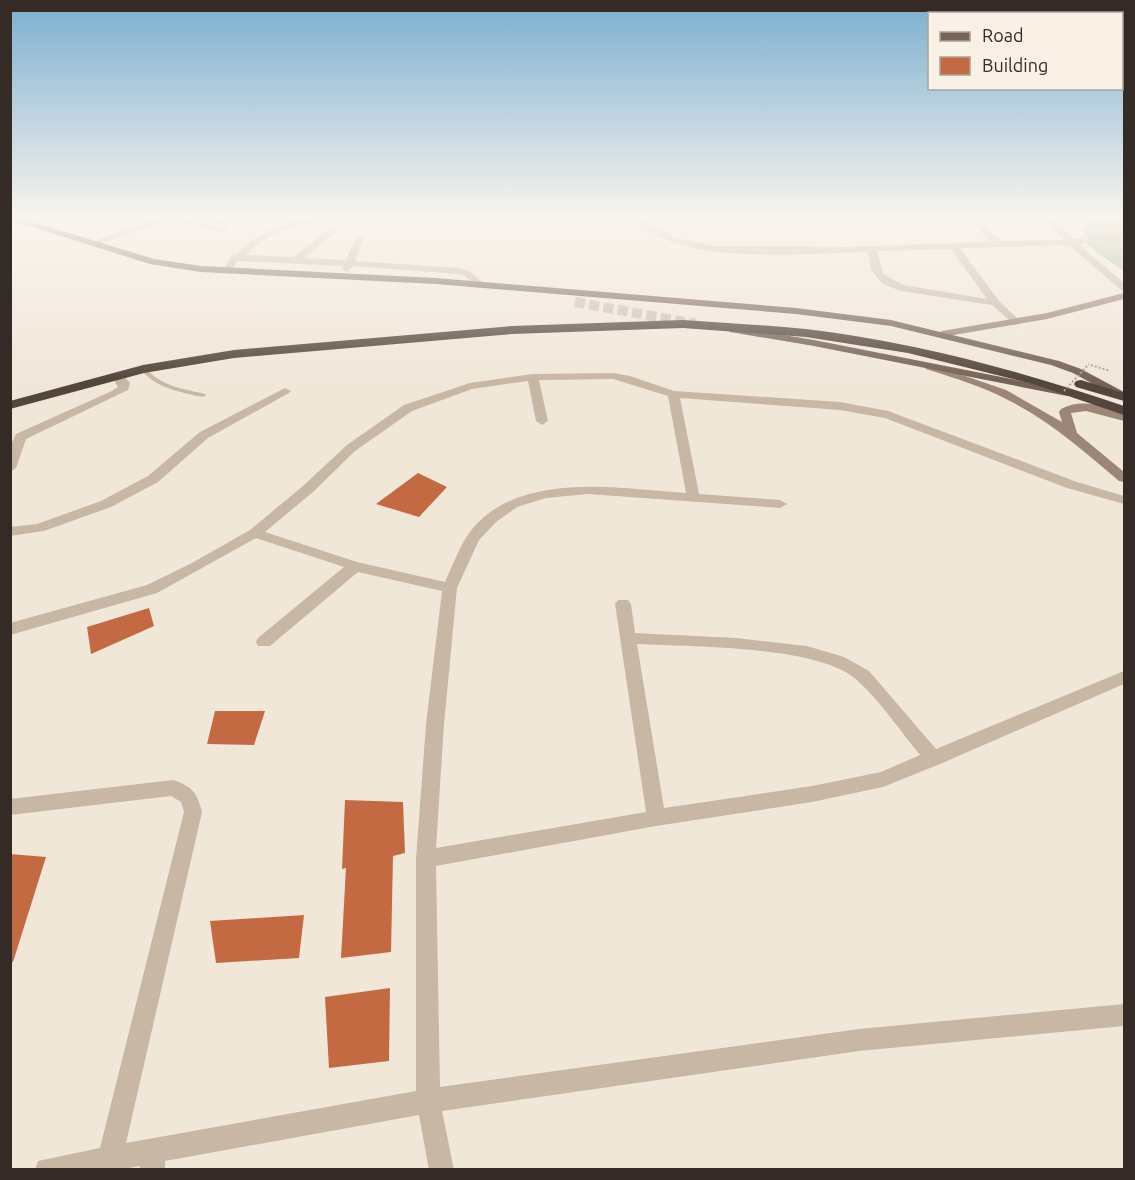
<svg xmlns="http://www.w3.org/2000/svg" width="1135" height="1180" font-family="Ubuntu,sans-serif">
  <style>
    .green { fill: #b0bf99 }
    .building { fill: #c46a43 }
    .lines { fill: none; stroke-linecap: round; stroke-linejoin: round }
    .primary-tunnel { stroke: #cbc1b5; stroke-width: 10; stroke-dasharray: 10 4.5; stroke-linecap: butt }
    .path { stroke: #b4a18f; stroke-width: 2; stroke-dasharray: 2 2; stroke-linecap: butt }
    .lane { fill: #c8b7a5; fill-rule: evenodd }
    .street { fill: #c8b7a5; fill-rule: evenodd }
    .secondary { fill: #9c8677; fill-rule: evenodd }
    .primary { fill: #766357; fill-rule: evenodd }
    .highway { fill: #55463d; fill-rule: evenodd }
    .path-bridge { stroke: #b4a18f; stroke-width: 2; stroke-dasharray: 2 2; stroke-linecap: butt }
  </style>
  <rect width="100%" height="100%" fill="#f1e7d9"/>
  <!-- green -->
  <polygon class="green" points="1109,215 1124,215 1124,271 1099,254 1088,245 1084,235 1085,227 1092,221"/>
  <!-- building -->
  <g class="building">
    <polygon points="418,473 447,487 419,517 376,504"/>
    <polygon points="149,608 154,626 91,654 87,627"/>
    <polygon points="215,711 265,711 254,745 207,744"/>
    <polygon points="345,800 403,802 405,853 393,856 391,952 341,958 346,868 342,869"/>
    <polygon points="10,854 46,857 13,962 10,961"/>
    <polygon points="304,915 299,958 216,963 210,921"/>
    <polygon points="390,988 389,1061 329,1068 325,997"/>
  </g>
  <g class="lines">
    <!-- primary-tunnel -->
    <polyline class="primary-tunnel" points="575,302 696,324"/>
    <!-- path -->
    <polyline class="path" points="1091,365 1110,371"/>
    <!-- lane -->
    <path class="lane" d="M143 367C148 370 153 376 158 379 172 388 189 390 205 394L206 395 203 397C179 392 156 388 140 369Z"/>
    <!-- street -->
    <g class="street">
      <path d="M159 215C175 214 191 224 207 223 220 222 231 214 245 215L218 225 226 227V231L223 232 168 220 96 245 89 243 160 217Z"/>
      <polygon points="262,215 274,215 277,217 273,220"/>
      <path d="M628 215H637L654 227 675 238 714 246 845 247 992 242 964 215H973L1002 241 1064 240 1041 215H1050L1073 239 1124 231V237L1078 244 1124 283V291L1121 290 1069 245 960 248 999 301 1019 320V324L1015 325 992 305 901 291 883 284 871 270 868 252C801 253 676 268 628 215ZM951 249 987 299 903 285 883 274 877 251Z"/>
      <polygon points="1115,215 1124,215 1124,221"/>
      <path d="M315 217 318 218V222C291 227 266 233 246 255L293 257 334 226 337 227V231L304 258 346 260 356 238 360 235 364 238 355 261 459 268 471 272 486 286 478 288 465 276 458 274 353 266 347 272 342 269 344 266 237 261 230 274 222 272 231 256 236 255C257 231 285 222 315 217Z"/>
      <polygon points="117,372 121,373 130,383 128,390 26,439 16,468 10,472 10,447 16,434 112,391 118,387 111,375"/>
      <path d="M613 373 630 376 674 391 840 402 888 411 1077 482 1124 496V504L1067 488 885 418 840 410 680 398 699 494 780 500 787 504 780 508 588 494 546 498 517 507 496 522 479 540 457 588 444 724 436 848 646 812 615 604 618 600H628L631 604 635 633 736 638 807 646 844 657 869 671 936 749 1124 671V684L940 764 883 787 812 802 656 826 436 866 440 1087 859 1029 1124 1004V1026L859 1051 442 1111 454 1170H429L419 1115 165 1161V1170H139L140 1166 118 1170H35L38 1161 100 1148 184 812 181 802 171 796 10 815V799L173 780C193 787 197 792 202 812L126 1143 416 1091V859L426 724 442 591 358 572 270 646H258L256 642 258 638 344 567 256 538 157 593 10 635V623L147 585 192 563 250 530 303 486 347 445 404 405 470 383 533 374ZM613 379 668 396 686 493C617 488 513 469 467 536 458 550 452 567 445 582L357 562 265 532 313 492 355 451 412 411 472 389 528 381 536 421 542 425 548 421 539 380ZM637 644C690 647 820 645 858 681 881 702 900 731 920 755L881 772 812 786 664 808Z"/>
      <polygon points="285,388 291,391 289,393 208,438 158,482 111,507 44,531 10,536 10,527 37,524 101,501 148,476 200,432"/>
    </g>
    <!-- secondary -->
    <g class="secondary">
      <polygon points="1124,293 1124,299 1047,319 942,337 937,334 942,331 1047,313"/>
      <path d="M930 364 1006 390 1062 422 1059 412 1061 409C1081 398 1104 406 1124 413V421L1086 411 1071 413 1077 433 1124 472V482L1119 481C1084 451 1050 421 1008 400 982 386 954 378 926 369L924 367Z"/>
    </g>
    <!-- primary -->
    <g class="primary">
      <polygon points="10,215 154,259 201,266 436,278 796,308 891,320 1059,361 1081,369 1124,392 1124,398 1117,397 1073,373 1051,365 891,326 796,314 436,284 201,272 150,264 10,220"/>
      <polygon points="734,327 814,340 1067,390 1073,393 1067,396 814,346 730,332 729,330"/>
    </g>
    <!-- highway -->
    <g class="highway">
      <path d="M683 320C724 323 765 325 806 329 915 342 1021 371 1124 406V415L1033 384 908 353 806 337 683 328 512 334 234 358 144 373 10 409V401L143 365 234 350 512 326Z"/>
      <polygon points="1081,380 1124,393 1124,401 1076,387 1074,384 1076,381"/>
    </g>
    <!-- path-bridge -->
    <polyline class="path-bridge" points="1064,391 1089,364"/>
  </g>
  <!-- sky -->
  <linearGradient id="sky" x2="0" y2="1"><stop stop-color="#7bafd0"/><stop offset="0.57" stop-color="#f9f4ee"/><stop offset="1" stop-color="#f9f4ee" stop-opacity="0"/></linearGradient>
  <rect width="1135" height="380" fill="url(#sky)"/>
  <!-- border -->
  <rect width="1135" height="1180" fill="none" stroke="#342b26" stroke-width="24"/>
  <!-- legend -->
  <rect x="928" y="12" width="195" height="78" fill="#f9f1e5" stroke="#aaa299" stroke-width="1.5"/>
  <rect x="940" y="32" width="30" height="9" fill="#766357" stroke="#aaa299" stroke-width="1.5"/>
  <text x="982" y="42" font-size="18" fill="#342b26">Road</text>
  <rect x="940" y="57" width="30" height="18" fill="#c46a43" stroke="#aaa299" stroke-width="1.5"/>
  <text x="982" y="72" font-size="18" fill="#342b26">Building</text>
</svg>
